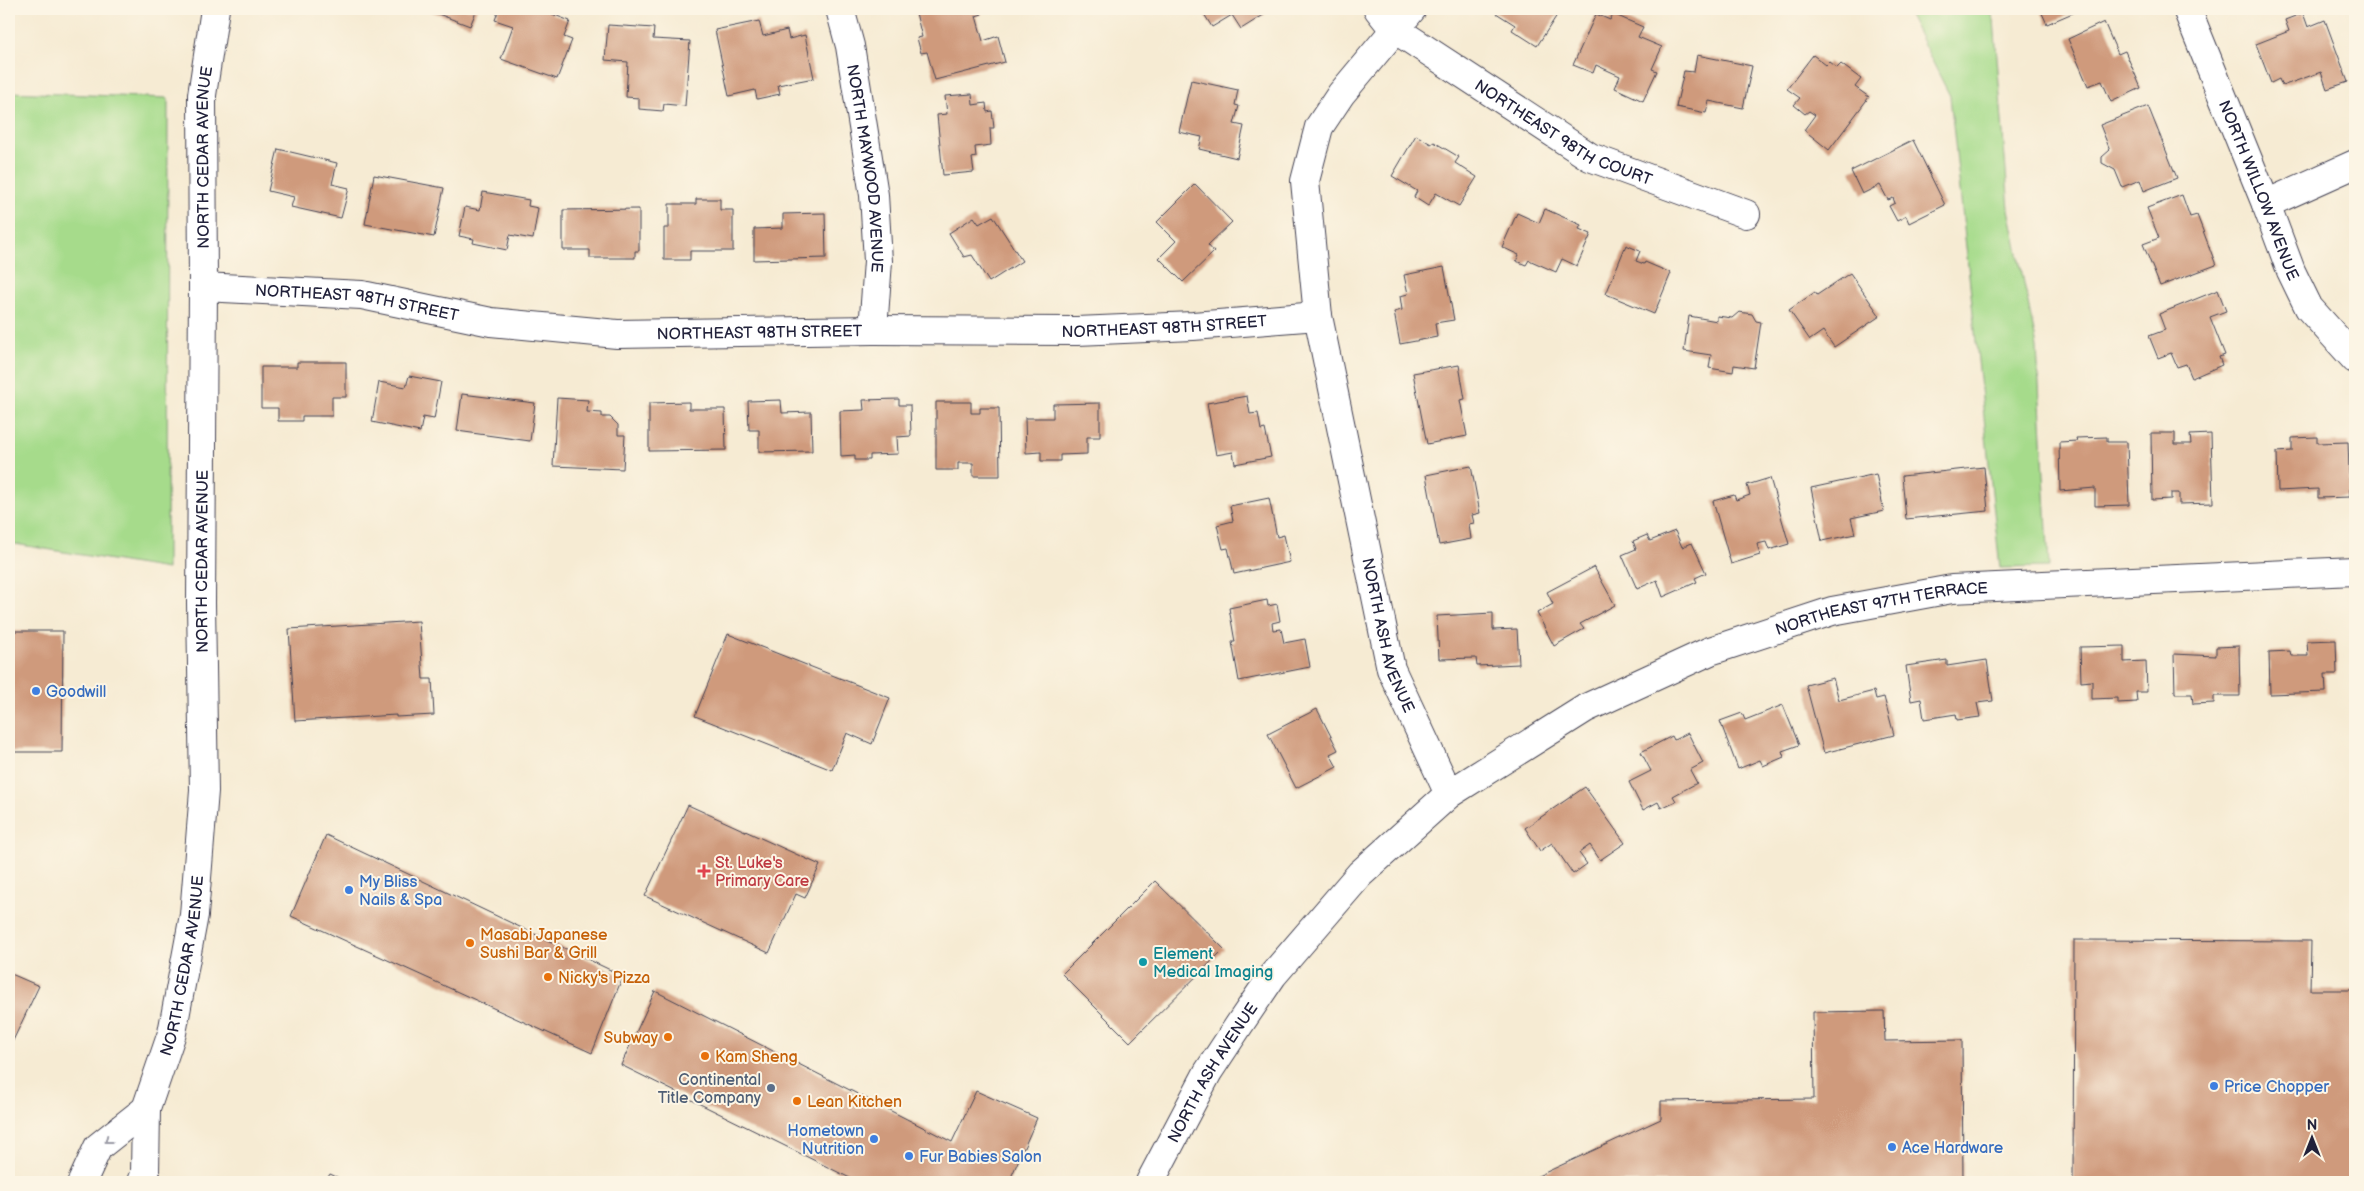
<svg xmlns="http://www.w3.org/2000/svg" width="2364" height="1191" font-family="'Balsamiq Sans',sans-serif">
  <style>
    .green { fill: #a6db8b; stroke: #647e63 }
    .building { fill: #cf9a7b }
    .lines { fill: none; stroke-linecap: round; stroke-linejoin: round }
    .street-casing { stroke: #424052; stroke-width: 30 }
    .street { stroke: #fff; stroke-width: 28 }
    .oneway { stroke: #9c9ca7 }
    .shop-dot { fill: #3f7fe0; stroke: #fcf5e5; stroke-width: 2 }
    .health-dot { fill: #e0444e; stroke: #fcf5e5; stroke-width: 2 }
    .food-dot { fill: #e8710a; stroke: #fcf5e5; stroke-width: 2 }
    .culture-dot { fill: #0f9aa8; stroke: #fcf5e5; stroke-width: 2 }
    .service-dot { fill: #5c6f8a; stroke: #fcf5e5; stroke-width: 2 }
    .labels { text-anchor: middle; stroke-width: 4; stroke-linejoin: round; paint-order: stroke }
    .street-label { font-size: 16px; fill: #22223b; stroke: #fcf5e5 }
    .shop-label { font-size: 16px; fill: #366cbe; stroke: #fcf5e5; text-anchor: start }
    .health-label { font-size: 16px; fill: #be3a42; stroke: #fcf5e5; text-anchor: start }
    .food-label { font-size: 16px; fill: #c56008; stroke: #fcf5e5; text-anchor: start }
    .culture-label { font-size: 16px; fill: #0d838f; stroke: #fcf5e5; text-anchor: start }
    .service-label { font-size: 16px; fill: #4e5e75; stroke: #fcf5e5; text-anchor: end }
  </style>
  <rect width="100%" height="100%" fill="#fcf5e5"/>
  <filter id="ink" filterUnits="userSpaceOnUse"><feTurbulence type="fractalNoise" baseFrequency=".02" numOctaves="2"/><feDisplacementMap in="SourceGraphic" scale="10" xChannelSelector="R" yChannelSelector="G"/><feConvolveMatrix kernelMatrix="1 2 1 2 8 2 1 2 1" color-interpolation-filters="sRGB"/></filter>
  <filter id="wash" filterUnits="userSpaceOnUse"><feTurbulence type="fractalNoise" baseFrequency=".0096" numOctaves="4" result="noise"/><feDisplacementMap in="SourceGraphic" scale="20" xChannelSelector="R" yChannelSelector="G"/><feGaussianBlur stdDeviation="1.12" result="paint"/><feColorMatrix in="noise" values="0 0 0 0 0 0 0 0 0 0 0 0 0 0 0 0 0 1.4 0 .05"/><feComposite in="paint" operator="in"/></filter>
  <g filter="url(#wash)">
    <rect width="100%" height="100%" fill="#f6ebd3"/>
    <!-- green -->
    <g class="green">
      <polygon points="1906,9 1989,9 1994,20 2009,209 2037,347 2049,567 2000,568 1950,96"/>
      <polygon points="9,92 168,98 167,569 9,543"/>
    </g>
    <g id="blocks">
      <!-- building -->
      <g class="building">
        <polygon points="425,9 477,9 470,26"/>
        <polygon points="499,9 554,9 552,14 570,21 564,37 572,40 557,79 501,59 513,26 495,20"/>
        <polygon points="915,9 981,9 982,14 976,16 983,41 998,36 1005,62 935,80 927,52 921,53 917,38 922,37"/>
        <polygon points="1201,9 1268,9 1270,11 1241,29 1232,15 1212,27"/>
        <polygon points="1494,9 1561,9 1537,46 1512,30 1515,25 1493,11"/>
        <polygon points="2040,9 2082,9 2047,24"/>
        <polygon points="2303,13 2308,27 2325,20 2348,82 2327,89 2321,72 2282,86 2279,79 2271,83 2256,44 2289,31 2285,20"/>
        <polygon points="1596,14 1610,20 1613,14 1643,27 1638,37 1662,47 1652,69 1657,71 1643,101 1615,88 1620,76 1596,65 1593,73 1573,65"/>
        <polygon points="759,21 763,36 787,30 789,39 805,35 814,78 778,85 780,94 757,99 755,90 729,96 715,30"/>
        <polygon points="2104,22 2118,54 2125,51 2141,88 2111,102 2102,81 2088,86 2068,39"/>
        <polygon points="608,25 654,28 653,39 690,41 685,106 664,104 663,111 639,109 639,98 626,97 628,62 605,60"/>
        <polygon points="1697,55 1752,66 1743,108 1709,101 1706,113 1676,107 1684,71 1694,72"/>
        <polygon points="1813,55 1826,65 1829,62 1837,68 1841,64 1861,79 1855,87 1869,97 1829,150 1804,130 1815,115 1809,111 1805,114 1794,105 1800,98 1787,89"/>
        <polygon points="1191,80 1238,90 1235,105 1239,106 1234,124 1244,126 1237,158 1199,149 1202,137 1179,132"/>
        <polygon points="972,94 973,105 986,103 987,112 992,111 994,128 990,128 991,145 975,147 976,157 972,158 974,172 943,175 937,115 947,114 945,96"/>
        <polygon points="2148,106 2177,178 2144,191 2140,180 2122,187 2115,170 2102,163 2102,157 2110,150 2100,125"/>
        <polygon points="1416,135 1431,144 1434,142 1459,157 1455,163 1477,177 1459,206 1436,193 1428,206 1414,197 1417,191 1392,176"/>
        <polygon points="1913,140 1945,205 1909,223 1906,216 1897,221 1889,206 1895,203 1893,198 1888,200 1880,185 1862,194 1851,171"/>
        <polygon points="278,149 337,163 332,184 349,188 341,218 291,207 294,197 268,191"/>
        <polygon points="374,175 444,188 434,237 365,224"/>
        <polygon points="1195,184 1232,222 1208,245 1214,252 1183,282 1159,258 1176,241 1157,222"/>
        <polygon points="483,192 529,200 528,206 538,208 533,239 510,235 507,250 473,243 474,239 459,236 465,207 480,210"/>
        <polygon points="2182,195 2190,217 2197,215 2216,265 2160,286 2143,244 2159,238 2147,208"/>
        <polygon points="696,199 720,199 720,210 733,210 733,251 690,251 690,260 664,260 664,228 669,228 669,204 696,204"/>
        <polygon points="639,209 639,251 635,251 635,258 590,258 590,250 563,250 563,210"/>
        <polygon points="1545,209 1581,225 1579,229 1591,234 1577,266 1562,259 1556,272 1529,260 1526,265 1516,261 1519,255 1502,247 1517,213 1539,223"/>
        <polygon points="825,213 826,258 754,260 754,229 783,228 783,214"/>
        <polygon points="993,216 1022,261 989,282 972,255 964,257 949,233 974,217 979,224"/>
        <polygon points="1626,245 1640,251 1636,261 1644,264 1645,262 1671,273 1654,314 1606,294"/>
        <polygon points="1444,267 1454,320 1435,323 1437,337 1400,344 1394,312 1402,310 1400,296 1408,294 1404,275"/>
        <polygon points="1850,273 1880,316 1834,347 1823,331 1810,340 1789,310 1815,292 1817,295"/>
        <polygon points="2218,290 2226,311 2210,317 2225,355 2219,357 2222,365 2192,378 2186,364 2177,367 2171,353 2158,358 2149,336 2165,330 2159,314"/>
        <polygon points="1739,312 1752,314 1756,321 1761,322 1754,368 1734,365 1733,372 1709,368 1711,355 1684,351 1689,316 1717,321 1717,316 1732,318"/>
        <polygon points="297,362 346,362 346,397 332,397 332,416 302,416 302,421 278,421 278,408 261,408 261,367 297,367"/>
        <polygon points="1459,365 1465,399 1460,400 1467,436 1427,444 1413,373"/>
        <polygon points="409,376 441,382 434,419 423,417 420,432 372,422 379,382 406,387"/>
        <polygon points="462,394 535,403 530,441 457,431"/>
        <polygon points="1247,396 1250,414 1258,413 1261,430 1265,429 1271,457 1235,464 1233,452 1216,455 1207,403"/>
        <polygon points="557,398 588,400 587,412 602,413 602,417 610,417 618,425 618,435 625,435 623,469 553,466"/>
        <polygon points="899,399 899,405 910,405 911,436 897,437 898,454 870,455 870,460 855,460 855,455 841,456 840,411 864,410 863,400"/>
        <polygon points="781,400 782,413 811,412 812,451 759,452 759,430 749,430 748,401"/>
        <polygon points="689,402 689,409 725,409 726,450 649,451 649,403"/>
        <polygon points="936,402 971,402 971,413 980,413 980,408 999,408 1000,476 973,476 973,463 958,463 958,470 936,470"/>
        <polygon points="1100,403 1100,437 1087,437 1087,454 1060,455 1060,461 1041,461 1041,452 1026,453 1025,418 1053,418 1053,404"/>
        <polygon points="2151,433 2175,433 2175,444 2191,444 2190,435 2211,434 2213,503 2179,504 2179,493 2171,493 2171,499 2152,500"/>
        <polygon points="2107,437 2107,442 2127,442 2129,505 2095,506 2095,488 2060,491 2059,442 2077,441 2076,438"/>
        <polygon points="2317,437 2317,443 2348,442 2350,497 2318,498 2318,489 2278,491 2277,452 2292,451 2292,438"/>
        <polygon points="1471,466 1480,513 1472,515 1474,523 1469,524 1471,539 1439,545 1426,475"/>
        <polygon points="1984,467 1988,511 1906,519 1902,476"/>
        <polygon points="1876,474 1884,511 1851,518 1855,534 1822,541 1811,488"/>
        <polygon points="1770,478 1789,544 1769,550 1766,542 1757,544 1760,555 1731,564 1713,501 1734,495 1736,500 1750,495 1747,485"/>
        <polygon points="1269,498 1277,537 1284,535 1290,562 1234,574 1228,548 1223,549 1217,525 1233,521 1230,506"/>
        <polygon points="1675,531 1682,547 1692,543 1706,573 1695,578 1697,582 1663,597 1657,580 1637,589 1622,555 1636,549 1633,541 1647,535 1650,541"/>
        <polygon points="1594,567 1615,605 1580,624 1584,629 1554,646 1537,613 1553,604 1547,592"/>
        <polygon points="1267,600 1268,606 1277,604 1280,621 1272,623 1273,630 1281,629 1284,643 1305,639 1310,667 1239,681 1232,642 1235,642 1229,608"/>
        <polygon points="1493,613 1493,630 1517,629 1519,664 1477,666 1476,658 1439,659 1437,616"/>
        <polygon points="419,621 423,679 432,679 434,715 396,717 396,715 295,721 289,629"/>
        <polygon points="9,631 63,631 62,752 9,752"/>
        <polygon points="728,634 890,698 872,744 847,733 832,770 695,716"/>
        <polygon points="2336,640 2337,674 2325,674 2326,692 2270,694 2269,652 2290,651 2291,656 2308,656 2307,641"/>
        <polygon points="2124,646 2124,662 2146,661 2147,692 2136,692 2137,702 2117,703 2117,698 2092,699 2092,681 2081,682 2080,647"/>
        <polygon points="2239,646 2240,696 2214,696 2214,703 2193,704 2192,694 2175,694 2174,654 2216,656 2216,647"/>
        <polygon points="1947,660 1947,666 1987,660 1993,701 1977,703 1980,717 1957,720 1956,714 1924,719 1921,699 1911,701 1906,666"/>
        <polygon points="1833,678 1839,700 1874,691 1876,699 1884,697 1894,735 1824,753 1806,685"/>
        <polygon points="1783,705 1799,745 1782,751 1784,757 1763,766 1760,760 1738,769 1720,721 1742,713 1745,720"/>
        <polygon points="1317,709 1338,750 1330,754 1337,767 1296,788 1268,734"/>
        <polygon points="1688,733 1703,763 1690,770 1697,783 1673,796 1676,801 1661,808 1658,802 1643,810 1629,782 1651,771 1641,752 1672,736 1674,740"/>
        <polygon points="1585,787 1625,843 1600,860 1590,845 1579,853 1587,864 1573,874 1552,843 1540,851 1525,828"/>
        <polygon points="688,805 820,865 805,898 796,894 769,953 645,896"/>
        <polygon points="326,835 623,976 592,1053 291,916"/>
        <polygon points="1155,881 1224,949 1130,1042 1062,974"/>
        <polygon points="2074,940 2311,941 2310,990 2355,990 2355,1182 2073,1182"/>
        <polygon points="9,973 39,986 9,1049"/>
        <polygon points="655,991 952,1142 976,1091 1037,1118 1009,1182 858,1182 621,1065"/>
        <polygon points="1884,1011 1885,1041 1962,1040 1963,1182 1525,1182 1661,1119 1661,1101 1814,1099 1813,1012"/>
        <polygon points="330,1174 348,1182 325,1182"/>
      </g>
    </g>
  </g>
  <g filter="url(#ink)">
    <use href="#blocks" fill-opacity="0" stroke="#424052" stroke-width="1"/>
    <g class="lines">
      <defs>
        <g id="street">
          <path id="s1" d="M840 9 850 46 874 195 878 261 873 330"/>
          <path id="s2" d="M1378 9 1393 28 1590 157 1746 214"/>
          <path id="s3" d="M1412 9 1341 94 1319 127 1305 181 1318 316 1391 669 1449 794"/>
          <path id="s4" d="M2187 9 2266 204 2291 271 2309 308 2355 359"/>
          <polyline points="2266,204 2355,164"/>
          <path id="s5" d="M203 287 362 295 491 322 617 334 873 330 1077 331 1193 326 1318 316"/>
          <polyline points="82,1182 98,1147 146,1109"/>
          <path id="s6" d="M142 1182 145 1174 146 1109 172 1033 194 915 204 791 201 603 203 287 202 95 215 9"/>
          <path id="s7" d="M1150 1182 1208 1072 1239 1025 1273 975 1360 874 1449 794 1586 708 1710 651 1832 611 1952 589 2355 571"/>
        </g>
      </defs>
      <!-- street casing -->
      <use href="#street" class="street-casing"/>
      <!-- street -->
      <use href="#street" class="street"/>
    </g>
    <!-- one-way arrows -->
    <defs><path id="oneway-chevron" d="M-2-3.5L2.5 0L-2 3.5" fill="none" stroke-width="1.6" stroke-linecap="round" stroke-linejoin="round" transform="scale(1.25)"/></defs>
    <use class="oneway" href="#oneway-chevron" transform="translate(108 1140) rotate(142)"/>
  </g>
  <!-- markers -->
  <g class="shop-dot">
    <circle cx="36" cy="691" r="5"/>
    <circle cx="349" cy="890" r="5"/>
    <circle cx="2214" cy="1086" r="5"/>
    <circle cx="874" cy="1139" r="5"/>
    <circle cx="1892" cy="1147" r="5"/>
    <circle cx="909" cy="1156" r="5"/>
  </g>
  <path class="health-dot" d="M701.5 863.5h5v5h5v5h-5v5h-5v-5h-5v-5h5z"/>
  <g class="food-dot">
    <circle cx="470" cy="943" r="5"/>
    <circle cx="548" cy="977" r="5"/>
    <circle cx="668" cy="1037" r="5"/>
    <circle cx="705" cy="1056" r="5"/>
    <circle cx="797" cy="1101" r="5"/>
  </g>
  <circle class="culture-dot" cx="1143" cy="962" r="5"/>
  <circle class="service-dot" cx="771" cy="1088" r="5"/>
  <g class="labels">
    <!-- street labels -->
    <g class="street-label">
      <text dy="6" stroke="none"><textPath href="#s2" startOffset="225">NORTHEAST 98TH COURT</textPath></text>
      <text dy="6" stroke="none"><textPath href="#s6" startOffset="1032">NORTH CEDAR AVENUE</textPath></text>
      <text dy="6" stroke="none"><textPath href="#s1" startOffset="162">NORTH MAYWOOD AVENUE</textPath></text>
      <text dy="6" stroke="none"><textPath href="#s4" startOffset="195">NORTH WILLOW AVENUE</textPath></text>
      <text dy="6" stroke="none"><textPath href="#s5" startOffset="155">NORTHEAST 98TH STREET</textPath></text>
      <text dy="6" stroke="none"><textPath href="#s5" startOffset="965">NORTHEAST 98TH STREET</textPath></text>
      <text dy="6" stroke="none"><textPath href="#s5" startOffset="560">NORTHEAST 98TH STREET</textPath></text>
      <text dy="6" stroke="none"><textPath href="#s6" startOffset="628">NORTH CEDAR AVENUE</textPath></text>
      <text dy="6" stroke="none"><textPath href="#s7" startOffset="970">NORTHEAST 97TH TERRACE</textPath></text>
      <text dy="6" stroke="none"><textPath href="#s3" startOffset="669">NORTH ASH AVENUE</textPath></text>
      <text dy="6" stroke="none"><textPath href="#s6" startOffset="222">NORTH CEDAR AVENUE</textPath></text>
      <text dy="6" stroke="none"><textPath href="#s7" startOffset="126">NORTH ASH AVENUE</textPath></text>
    </g>
    <!-- shop labels -->
    <g class="shop-label">
      <text x="46" y="697">Goodwill</text>
      <text x="359" y="887">My Bliss<tspan x="359" dy="18">Nails &amp; Spa</tspan></text>
      <text x="2224" y="1092">Price Chopper</text>
      <text x="864" y="1136" text-anchor="end">Hometown<tspan x="864" dy="18">Nutrition</tspan></text>
      <text x="1902" y="1153">Ace Hardware</text>
      <text x="919" y="1162">Fur Babies Salon</text>
    </g>
    <!-- health labels -->
    <g class="health-label">
      <text x="715" y="868">St. Luke's<tspan x="715" dy="18">Primary Care</tspan></text>
    </g>
    <!-- food labels -->
    <g class="food-label">
      <text x="480" y="940">Masabi Japanese<tspan x="480" dy="18">Sushi Bar &amp; Grill</tspan></text>
      <text x="558" y="983">Nicky's Pizza</text>
      <text x="658" y="1043" text-anchor="end">Subway</text>
      <text x="715" y="1062">Kam Sheng</text>
      <text x="807" y="1107">Lean Kitchen</text>
    </g>
    <!-- culture labels -->
    <g class="culture-label">
      <text x="1153" y="959">Element<tspan x="1153" dy="18">Medical Imaging</tspan></text>
    </g>
    <!-- service labels -->
    <g class="service-label">
      <text x="761" y="1085">Continental<tspan x="761" dy="18">Title Company</tspan></text>
    </g>
  </g>
  <!-- margin -->
  <rect width="2364" height="1191" fill="none" stroke="#fcf5e5" stroke-width="30"/>
  <!-- north arrow -->
  <g transform="translate(2312 1138)" stroke="#fcf5e5" stroke-width="4" paint-order="stroke">
  <path d="M0-4L9 19L0 12L-9 19Z" fill="#22223b"/>
  <text y="-8" font-size="14" font-weight="bold" text-anchor="middle" fill="#22223b">N</text>
  </g>
</svg>
